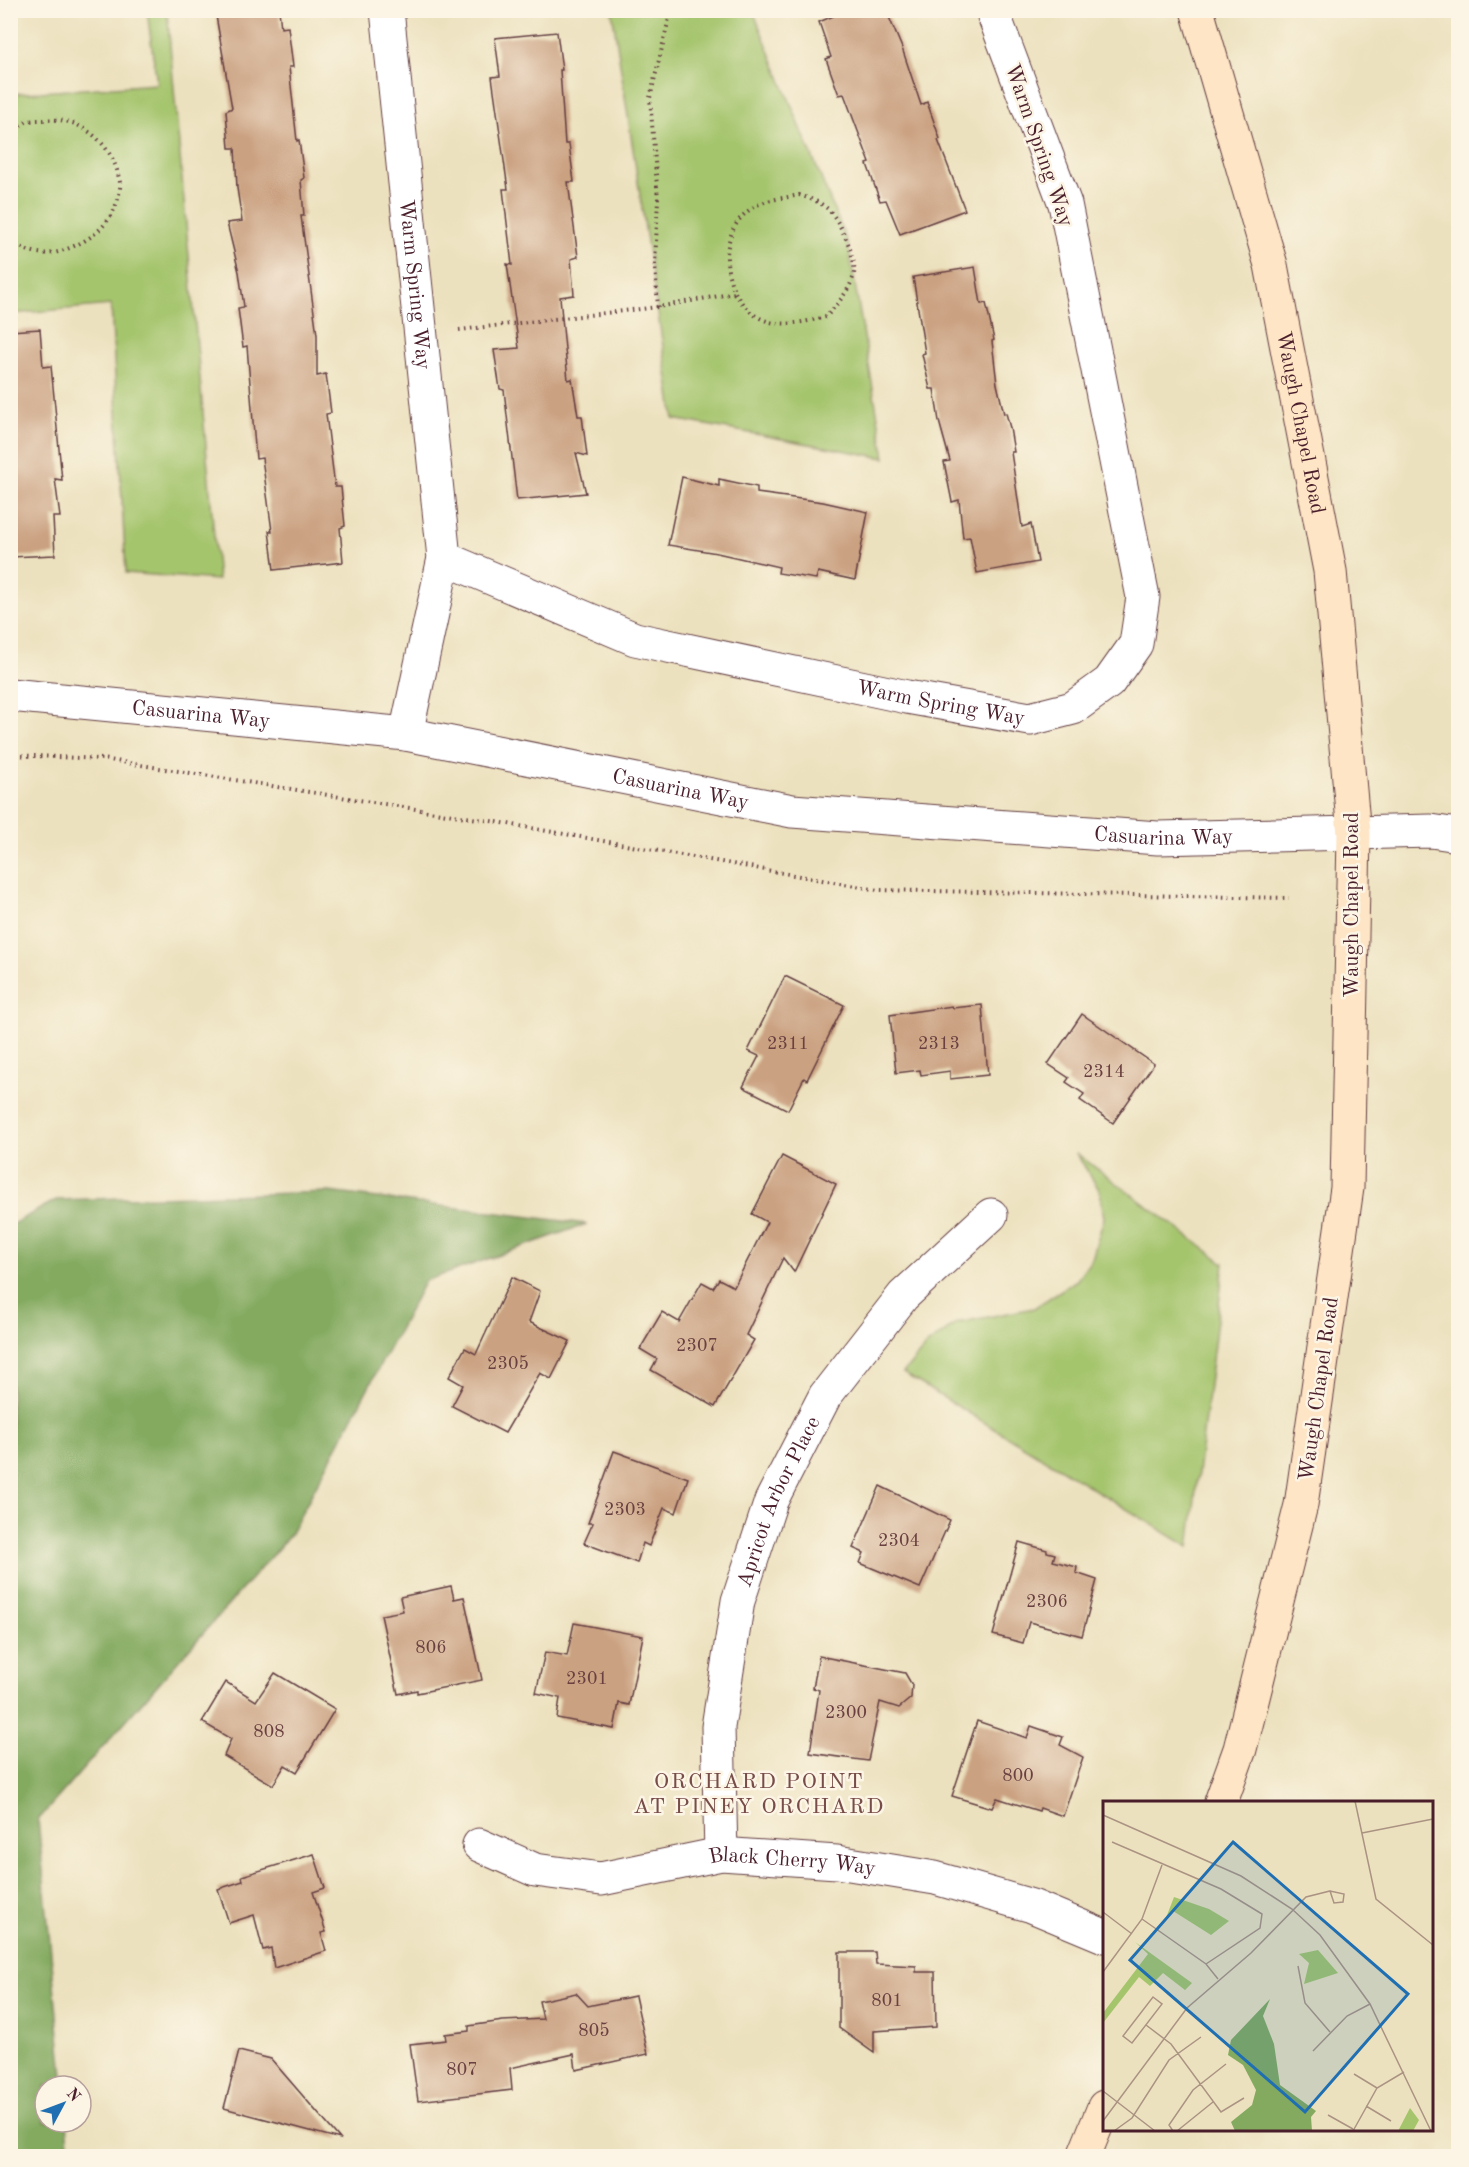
<svg xmlns="http://www.w3.org/2000/svg" width="1469" height="2167" font-family="'Old Standard TT',serif">
  <style>
    .green { fill: #a5c56d; stroke: #78724c; stroke-width: 1.5 }
    .forest { fill: #84aa60; stroke: #676446; stroke-width: 1.5 }
    .building { fill: #caa181 }
    .lines { fill: none; stroke-linecap: round; stroke-linejoin: round }
    .street-casing { stroke: #623c41; stroke-width: 35 }
    .secondary-casing { stroke: #623c41; stroke-width: 35 }
    .path { stroke: #623c41; stroke-width: 4; stroke-dasharray: 1.5 4.5; stroke-linecap: butt }
    .street { stroke: #fff; stroke-width: 33 }
    .secondary { stroke: #fde5c5; stroke-width: 33 }
    .labels { text-anchor: middle; stroke-width: 5; stroke-linejoin: round; paint-order: stroke }
    .number-label { font-size: 18px; fill: #6a4040 }
    .street-label { font-size: 21px; fill: #4a1f2b; stroke: #fcf5e5 }
    .neighbourhood-label { font-size: 22px; letter-spacing: 1.5px; fill: #774c49; stroke: #fcf5e5 }
    .inset-road { fill: none; stroke: #ab9383; stroke-width: 1.5 }
    .view { fill: #1f6fb2; fill-opacity: 0.15; stroke: #1f6fb2; stroke-width: 3 }
    .inset-edge { fill: none; stroke: #4a1f2b; stroke-width: 3 }
  </style>
  <rect width="100%" height="100%" fill="#fcf5e5"/>
  <filter id="ink" filterUnits="userSpaceOnUse"><feTurbulence type="fractalNoise" baseFrequency=".0167" numOctaves="2"/><feDisplacementMap in="SourceGraphic" scale="12" xChannelSelector="R" yChannelSelector="G"/><feConvolveMatrix kernelMatrix="1 2 1 2 8 2 1 2 1" color-interpolation-filters="sRGB"/></filter>
  <filter id="wash" filterUnits="userSpaceOnUse"><feTurbulence type="fractalNoise" baseFrequency=".008" numOctaves="4" result="noise"/><feDisplacementMap in="SourceGraphic" scale="24" xChannelSelector="R" yChannelSelector="G"/><feGaussianBlur stdDeviation="1.35" result="paint"/><feColorMatrix in="noise" values="0 0 0 0 0 0 0 0 0 0 0 0 0 0 0 0 0 1.4 0 .05"/><feComposite in="paint" operator="in"/></filter>
  <g filter="url(#wash)">
    <rect width="100%" height="100%" fill="#ece1be"/>
    <!-- green -->
    <g class="green">
      <polygon points="147,11 167,11 218,580 126,573 111,305 11,314 11,94 157,84"/>
      <polygon points="612,11 753,11 848,244 885,458 674,419"/>
      <polygon points="1076,1153 1224,1263 1189,1547 903,1373 927,1345 957,1323 1034,1308 1077,1280 1092,1259 1104,1218 1100,1191"/>
    </g>
    <!-- forest -->
    <polygon class="forest" points="329,1192 587,1224 425,1281 290,1535 38,1820 64,2086 45,2086 45,2122 67,2122 70,2156 11,2156 11,1225 56,1200"/>
    <g id="blocks">
      <!-- building -->
      <g class="building">
        <polygon points="215,10 279,10 281,28 288,27 293,67 289,67 297,141 299,140 304,178 301,180 304,216 301,216 317,335 317,376 326,374 331,413 326,414 335,487 341,487 345,526 340,528 343,562 274,570 269,531 272,531 262,458 256,459 247,346 243,347 238,308 244,307 239,272 227,223 242,221 237,188 235,148 229,148 226,111 232,108"/>
        <polygon points="848,10 886,10 902,48 921,105 927,102 940,139 938,140 965,210 900,234 886,200 880,201 867,164 870,163 844,94 839,95 826,59 831,57 819,22"/>
        <polygon points="557,32 562,70 560,70 565,144 569,144 574,182 568,182 578,257 571,259 574,295 560,297 568,380 572,379 578,416 582,416 587,456 576,453 586,493 517,500 504,390 500,389 494,350 519,348 507,264 512,265 503,189 508,189 492,77 500,76 495,38"/>
        <polygon points="975,267 981,304 986,303 994,340 992,341 997,384 1004,414 1006,413 1010,428 1014,452 1011,452 1022,527 1031,524 1038,562 977,573 970,537 963,538 959,500 952,502 944,462 950,461 939,421 934,389 930,389 922,354 925,353 913,277"/>
        <polygon points="40,329 43,367 51,366 62,480 55,479 60,517 53,517 55,555 10,557 10,331"/>
        <polygon points="682,477 719,486 719,479 757,487 757,493 823,502 868,512 855,580 818,572 816,579 778,573 779,567 717,553 668,545"/>
        <polygon points="785,976 844,1005 807,1080 804,1078 788,1110 743,1087 759,1056 748,1051"/>
        <polygon points="982,1005 988,1075 950,1079 950,1071 921,1075 920,1070 896,1073 890,1015 952,1006 952,1008"/>
        <polygon points="1082,1014 1154,1064 1113,1123 1080,1100 1084,1094 1066,1082 1069,1078 1048,1064"/>
        <polygon points="782,1156 836,1184 794,1272 783,1258 746,1335 754,1340 715,1407 651,1370 657,1359 640,1349 662,1312 679,1322 702,1282 713,1288 719,1279 734,1287 767,1222 752,1214"/>
        <polygon points="512,1277 540,1291 529,1322 570,1341 551,1379 540,1373 505,1433 452,1406 463,1385 449,1377 465,1348 476,1354"/>
        <polygon points="614,1451 688,1478 676,1513 664,1508 649,1546 643,1543 637,1563 584,1543 593,1523 588,1523"/>
        <polygon points="880,1486 950,1520 920,1588 860,1563 864,1553 853,1548"/>
        <polygon points="1019,1542 1047,1550 1047,1552 1055,1554 1053,1561 1077,1567 1076,1573 1097,1580 1082,1636 1029,1622 1023,1643 993,1635"/>
        <polygon points="451,1586 454,1599 464,1597 482,1680 417,1693 417,1690 398,1694 381,1615 403,1611 400,1597"/>
        <polygon points="574,1623 643,1636 629,1705 619,1703 614,1729 557,1718 560,1698 536,1693 545,1652 567,1656"/>
        <polygon points="819,1656 905,1673 912,1685 911,1698 899,1708 880,1702 868,1761 810,1753 819,1690 813,1688"/>
        <polygon points="275,1673 335,1709 297,1772 285,1765 273,1785 224,1756 231,1739 202,1722 226,1682 256,1701"/>
        <polygon points="977,1721 1027,1738 1031,1726 1063,1737 1060,1745 1083,1757 1063,1816 1040,1808 1039,1811 997,1798 992,1808 952,1796"/>
        <polygon points="314,1854 325,1888 313,1892 326,1932 321,1933 326,1951 274,1968 271,1948 263,1950 254,1915 229,1923 218,1889 243,1881 242,1876"/>
        <polygon points="839,1952 875,1952 876,1964 916,1966 916,1972 935,1972 936,2027 874,2031 874,2053 839,2028"/>
        <polygon points="576,1993 588,2006 635,1996 648,2054 576,2070 574,2054 510,2068 512,2090 418,2101 410,2044 446,2040 445,2034 469,2031 469,2026 503,2021 543,2019 539,2001"/>
        <polygon points="239,2051 271,2059 340,2139 224,2108"/>
      </g>
    </g>
  </g>
  <g filter="url(#ink)">
    <use href="#blocks" fill-opacity="0" stroke="#623c41" stroke-width="1.5"/>
    <g class="lines">
      <defs>
        <g id="street">
          <path id="s1" d="M387 10 444 558 406 734"/>
          <path id="s2" d="M444 558 635 639 907 697 1030 719 1073 708 1109 682 1136 644 1143 597 1065 204 992 10"/>
          <path id="s3" d="M10 695 406 734 792 811 1158 838 1431 831 1458 835"/>
          <path id="s4" d="M479 1845 535 1870 601 1879 721 1854 837 1862 935 1878 1032 1906 1104 1936"/>
          <path id="s5" d="M721 1854 718 1727 738 1601 771 1501 825 1396 903 1296 991 1215"/>
        </g>
        <g id="secondary">
          <path id="s6" d="M1197 10 1271 265 1330 571 1354 834 1347 1188 1301 1505 1240 1749 1221 1802"/>
          <polyline points="1084,2156 1104,2107"/>
        </g>
      </defs>
      <!-- street casing -->
      <use href="#street" class="street-casing"/>
      <!-- secondary casing -->
      <use href="#secondary" class="secondary-casing"/>
      <!-- path -->
      <g class="path">
        <polyline points="457,11 462,10"/>
        <path d="M10 132C16 129 21 125 26 122 31 120 38 120 44 120 77 116 107 139 117 170 118 176 121 182 120 188 116 222 92 241 61 251 45 257 22 252 10 239"/>
        <path d="M799 195C809 198 820 202 828 209 840 221 857 258 854 274 850 291 836 305 826 317 804 322 778 329 758 317 721 296 714 230 754 207 766 199 785 198 799 195Z"/>
        <polyline points="658,307 655,265 658,199 650,98 671,10"/>
        <polyline points="459,330 658,307 735,293"/>
        <polyline points="10,755 103,759 497,822 878,890 1289,898"/>
      </g>
      <!-- street -->
      <use href="#street" class="street"/>
      <!-- secondary -->
      <use href="#secondary" class="secondary"/>
    </g>
  </g>
  <g class="labels">
    <!-- number labels -->
    <g class="number-label">
      <text x="788" y="1049">2311</text>
      <text x="939" y="1049">2313</text>
      <text x="1104" y="1077">2314</text>
      <text x="697" y="1351">2307</text>
      <text x="508" y="1369">2305</text>
      <text x="625" y="1515">2303</text>
      <text x="899" y="1546">2304</text>
      <text x="1047" y="1607">2306</text>
      <text x="431" y="1653">806</text>
      <text x="587" y="1684">2301</text>
      <text x="846" y="1718">2300</text>
      <text x="269" y="1737">808</text>
      <text x="1018" y="1781">800</text>
      <text x="887" y="2006">801</text>
      <text x="594" y="2036">805</text>
      <text x="462" y="2075">807</text>
    </g>
    <!-- street labels -->
    <g class="street-label">
      <text transform="translate(1040 145) rotate(71)" y="7">Warm Spring Way</text>
      <text dy="7" stroke="none"><textPath href="#s1" startOffset="276">Warm Spring Way</textPath></text>
      <text dy="7" stroke="none"><textPath href="#s6" startOffset="426">Waugh Chapel Road</textPath></text>
      <text dy="7" stroke="none"><textPath href="#s2" startOffset="520">Warm Spring Way</textPath></text>
      <text dy="7" stroke="none"><textPath href="#s3" startOffset="192">Casuarina Way</textPath></text>
      <text dy="7" stroke="none"><textPath href="#s3" startOffset="678">Casuarina Way</textPath></text>
      <text dy="7" stroke="none"><textPath href="#s3" startOffset="1164">Casuarina Way</textPath></text>
      <text transform="translate(1351 905) rotate(-90)" y="7">Waugh Chapel Road</text>
      <text transform="translate(1318 1389) rotate(-82)" y="7">Waugh Chapel Road</text>
      <text dy="7" stroke="none"><textPath href="#s5" startOffset="362">Apricot Arbor Place</textPath></text>
      <text dy="7" stroke="none"><textPath href="#s4" startOffset="322">Black Cherry Way</textPath></text>
    </g>
    <!-- neighbourhood labels -->
    <g class="neighbourhood-label">
      <text x="759" y="1788">ORCHARD POINT<tspan x="759" dy="25">AT PINEY ORCHARD</tspan></text>
    </g>
  </g>
  <!-- overview -->
  <g transform="translate(1103 1801)">
    <rect width="330" height="330" fill="#ece1be"/>
    <path d="M71 96 106 108 126 120 108 134 70 110 61 122ZM32 141 89 182 82 189 60 172 47 185 36 176 0 222V212L45 153ZM215 149 235 172 201 183 206 162 196 153ZM307 307 316 319 310 330H295Z" fill="#a5c56d"/>
    <path d="M167 198 160 215 171 243 177 284 213 310 208 316 209 330H132L128 321 149 304 153 289 140 264 125 254 128 239Z" fill="#84aa60"/>
    <path class="inset-road" d="M252 0 273 98 330 144M0 14 138 75 189 108 217 134 267 203 328 330M259 32 330 18M9 41 118 88 159 113 157 127 103 163M0 111 29 133M39 118 103 163 115 178M195 165 202 202 227 231M0 171 39 118 59 64M50 196 59 203 29 242 20 235ZM43 224 68 243 118 311 141 297M210 250 244 215 267 203M251 273 274 287M0 290 52 330M263 305 288 320M225 314 250 328M0 320 84 207 148 152 203 96 227 90 231 102 240 101 241 93 227 90M11 330 29 317 66 259 98 236M70 330 66 324 90 289 123 263M74 330 110 301M250 330 274 287 301 271"/>
    <path class="view" d="M130 41 305 193 202 311 27 159Z"/>
    <rect width="330" height="330" class="inset-edge"/>
  </g>
  <!-- margin -->
  <rect width="1469" height="2167" fill="none" stroke="#fcf5e5" stroke-width="36"/>
  <!-- north arrow -->
  <g transform="translate(63 2104) rotate(49)"><circle r="28" fill="#fcf5e5" stroke="#b59f9b" stroke-width="1.5"/>
  <path d="M0-4.5L10 22L0 15L-10 22Z" fill="#1f6fb2"/>
  <text y="-9" font-size="16" font-weight="bold" text-anchor="middle" fill="#4a1f2b">N</text>
  </g>
</svg>
